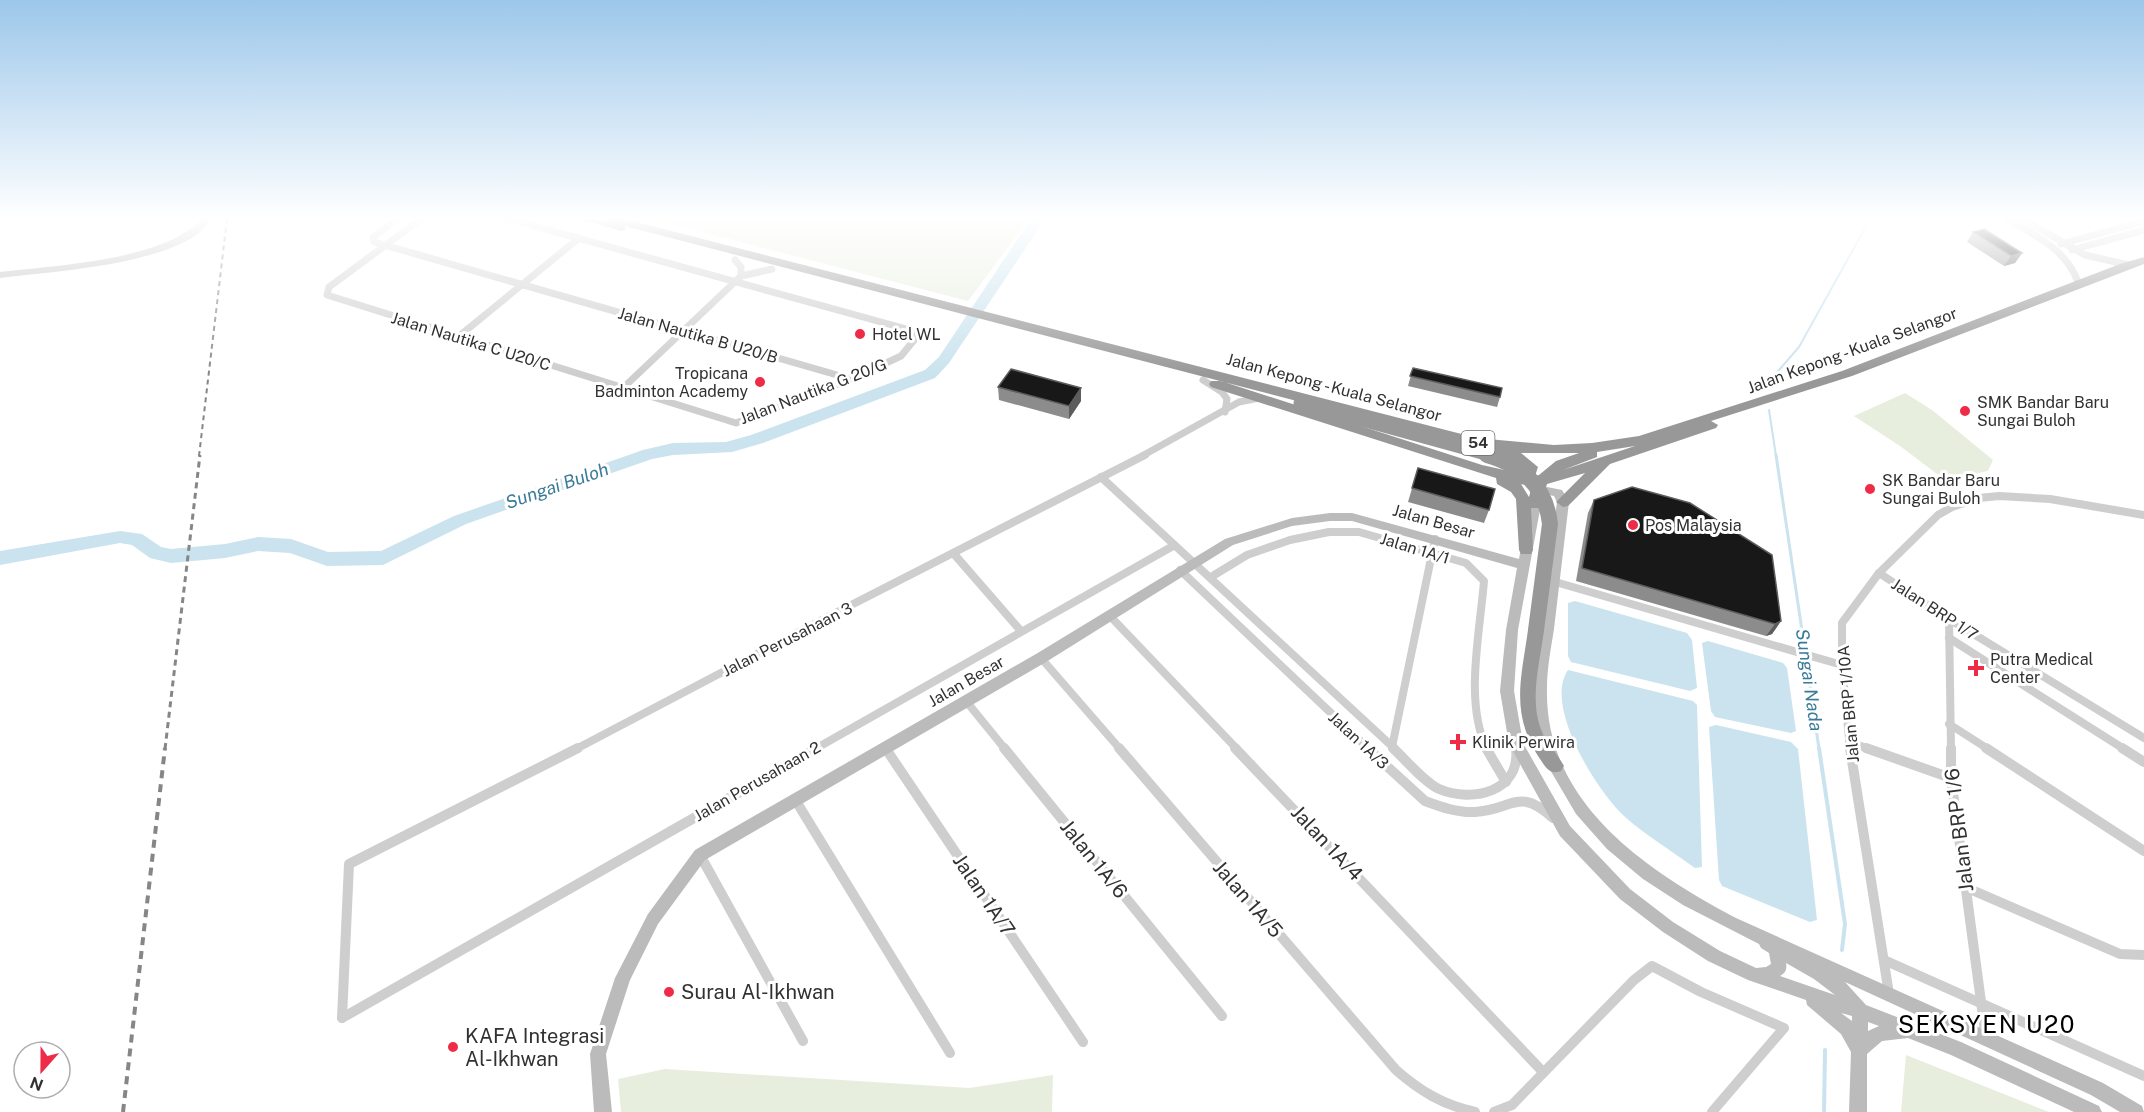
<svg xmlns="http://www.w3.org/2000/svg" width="2144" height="1112" font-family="'Public Sans',sans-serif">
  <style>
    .green { fill: #e8eede }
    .water { fill: #cae3ee }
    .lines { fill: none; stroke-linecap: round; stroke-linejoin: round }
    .stream-far2 { stroke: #cae3ee; stroke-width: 2 }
    .stream-far1 { stroke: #cae3ee; stroke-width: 3 }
    .stream { stroke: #cae3ee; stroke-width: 4 }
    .river { fill: #cae3ee; fill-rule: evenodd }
    .street-far2 { stroke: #cecece; stroke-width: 7 }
    .street-far1 { stroke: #cecece; stroke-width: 8 }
    .street { stroke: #cecece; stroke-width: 10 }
    .secondary { fill: #bbb; fill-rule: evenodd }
    .highway { fill: #989898; fill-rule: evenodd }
    .rail-far2 { stroke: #868686; stroke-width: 2; stroke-dasharray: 5 4; stroke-linecap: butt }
    .rail-far1 { stroke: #868686; stroke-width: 3; stroke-dasharray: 6 4.5; stroke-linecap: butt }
    .rail { stroke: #868686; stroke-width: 4; stroke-dasharray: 8 6; stroke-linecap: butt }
    .highway-bridge-far1 { stroke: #989898; stroke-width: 13 }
    .highway-bridge { stroke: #989898; stroke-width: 16 }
    .wall { fill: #8c8c8c }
    .shaded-wall { fill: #5d5d5d }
    .building { fill: #181818; stroke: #5d5d5d; stroke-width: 1.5 }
    .poi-dot { fill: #ee2c47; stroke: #fff; stroke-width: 2 }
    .labels { text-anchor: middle; stroke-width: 6; stroke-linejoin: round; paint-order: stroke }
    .shield { fill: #fff; stroke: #6f6f6f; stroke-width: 1.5 }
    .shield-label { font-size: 15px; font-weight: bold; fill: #313131 }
    .poi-label { font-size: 16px; fill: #313131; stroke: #fff; text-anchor: start }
    .street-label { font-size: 16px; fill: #313131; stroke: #fff }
    .water-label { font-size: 18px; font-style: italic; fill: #397a98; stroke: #fff }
    .near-street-label { font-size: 20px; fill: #313131; stroke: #fff }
    .near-poi-label { font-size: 20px; fill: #313131; stroke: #fff; text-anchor: start }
    .near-quarter-label { font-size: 24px; letter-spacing: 1.5px; fill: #000; stroke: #fff }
  </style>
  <rect width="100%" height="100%" fill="#fff"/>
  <!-- green -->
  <g class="green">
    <polygon points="652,219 1029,219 968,301"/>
    <polygon points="1905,393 1932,410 1993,460 1988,471 1945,480 1900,446 1854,416"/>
    <polygon points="1906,1055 2049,1112 1901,1112"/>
    <polygon points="665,1069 969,1088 1053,1075 1052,1112 621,1112 618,1079"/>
  </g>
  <!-- water -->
  <g class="water">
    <polygon points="1575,601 1687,633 1692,640 1697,688 1690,691 1571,662 1568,656 1568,603"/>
    <polygon points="1708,641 1783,663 1787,668 1796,731 1791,733 1715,717 1711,711 1702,643"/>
    <path d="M1568 670 1693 701 1697 705 1702 867 1695 868C1672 851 1645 835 1624 816 1597 791 1543 706 1568 670Z"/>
    <polygon points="1716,725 1791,742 1798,749 1817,920 1810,922 1722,886 1719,880 1709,727"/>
  </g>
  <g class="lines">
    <!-- stream-far2 -->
    <g class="stream-far2">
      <polyline points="1773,377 1799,347 1870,219"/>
      <polyline points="1769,410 1776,456"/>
    </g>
    <!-- stream-far1 -->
    <g class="stream-far1">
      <polyline points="1776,455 1805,651"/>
      <polyline points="1806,658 1819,749"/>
    </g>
    <!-- stream -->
    <g class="stream">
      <polyline points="1819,748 1845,924 1842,950"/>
      <polyline points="1824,1112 1825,1050"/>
    </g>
    <!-- river -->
    <polygon class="river" points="1031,219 1045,219 949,363 935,378 763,443 732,452 673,455 652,459 466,524 383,565 327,566 290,553 258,551 225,558 171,563 150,558 132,545 120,543 0,565 0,551 120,531 142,534 161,547 171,549 225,544 258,537 291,539 328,552 381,551 454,516 643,450 673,443 726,442 751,435 925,370 939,357"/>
    <!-- street-far2 -->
    <g class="street-far2">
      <polyline points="397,219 373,237 374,242 851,379"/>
      <polyline points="421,219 329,287 327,295 736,423 852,379 901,356 915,339 910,330 509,219"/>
      <path d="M2007 219C2036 236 2066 249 2078 282"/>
      <polyline points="2023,219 2085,255 2129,265"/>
      <polyline points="2061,244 2144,221"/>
      <polyline points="2072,250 2144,230"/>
      <polyline points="735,260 741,267 741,276"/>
      <polyline points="458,337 579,238"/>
      <polyline points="1203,380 1222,392 1227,399 1225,412"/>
      <polyline points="623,388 741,276 772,269"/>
      <polyline points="1142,456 1239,402 1259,398"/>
    </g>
    <!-- street-far1 -->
    <g class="street-far1">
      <polyline points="1101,477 1395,749"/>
      <polyline points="954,554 1021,631"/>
      <polyline points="1180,570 1369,749"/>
      <polyline points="1879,573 1949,619 2144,738"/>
      <path d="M1211 577 1247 555 1290 540 1329 532H1359L1466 563 1484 581C1480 632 1464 703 1487 749"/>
      <polyline points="1552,581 1842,665"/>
      <polyline points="1109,615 1237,749"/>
      <polyline points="1949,619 1951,749"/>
      <polyline points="1949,638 2124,749"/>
      <polyline points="1041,658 1120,749"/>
      <polyline points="966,701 1005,749"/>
      <polyline points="1949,724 1988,749"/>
      <polyline points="1849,742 1870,749"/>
      <polyline points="1392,747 1435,539"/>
      <polyline points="1516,747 1516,749"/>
      <polyline points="576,749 814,624 1145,455"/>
      <polyline points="815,749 1173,546"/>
      <polyline points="1850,749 1842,665 1842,623 1879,573 1938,515 1952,507 1979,498 1999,496 2050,499 2144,515"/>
    </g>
    <!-- street -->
    <g class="street">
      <polyline points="1004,748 1222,1016"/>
      <path d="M1119 748 1396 1070C1420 1091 1443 1105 1475 1112"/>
      <polyline points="1235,748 1543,1072"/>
      <path d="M1367 748 1425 801C1441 807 1458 813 1475 812 1513 810 1518 786 1553 818"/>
      <path d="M1393 748C1405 759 1425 783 1439 789 1472 803 1521 792 1516 748"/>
      <polyline points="1486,748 1506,782"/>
      <polyline points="1850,748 1889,994"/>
      <polyline points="1866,748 1951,778"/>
      <polyline points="1951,748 1951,778 1986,1039"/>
      <polyline points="1986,748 2144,851"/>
      <polyline points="2122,748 2144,762"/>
      <polyline points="886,749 1083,1042"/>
      <polyline points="796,801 950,1053"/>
      <polyline points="700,855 803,1041"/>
      <polyline points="1965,887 2120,954 2144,955"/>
      <polyline points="1884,960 2144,1076"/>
      <polyline points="342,1018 349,864 578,748"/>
      <polyline points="342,1018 817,748"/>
      <polyline points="1494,1112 1512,1105 1634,980 1652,966 1701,992 1784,1028 1712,1112"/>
    </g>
    <!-- secondary -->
    <g class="secondary">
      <path d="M202 219H211C207 225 201 232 195 236 147 266 57 271 0 278V272C57 265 162 261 202 219Z"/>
      <path d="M1547 487 1562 490 1569 502C1564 544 1559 587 1554 629 1551 648 1547 668 1547 688 1544 803 1646 870 1736 918L2103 1083 2142 1106 2144 1112H2120L2091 1095 1845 982 1866 1005 1961 1042 2099 1106 2102 1112H2074L1951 1055 1908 1038 1882 1041 1867 1054V1112H1849L1851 1052 1841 1034 1807 1005 1806 1000 1748 980 1708 961 1663 932 1620 899 1560 836 1509 744 1500 691 1506 630 1517 568 1352 521H1330L1292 526 1233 545 1046 662 705 860 658 924 630 980 606 1054 612 1112H594L590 1054 615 978 648 914 695 850 1036 654 1225 539 1292 518 1330 513H1352L1519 559C1523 538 1524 495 1547 487ZM1549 495 1554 496 1557 502 1533 688 1539 739 1549 768 1576 814 1607 849 1643 879 1683 905 1759 944 1761 948 1769 953 1771 964 1766 967 1756 968 1720 951 1673 922 1630 889 1570 826 1523 743 1514 691 1518 630 1541 504 1544 498ZM1786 963 1814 979 1835 995 1780 976C1786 973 1787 969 1786 963ZM1841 1013 1852 1016V1021ZM1868 1022 1879 1026 1868 1031Z"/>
    </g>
    <!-- highway -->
    <g class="highway">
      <path d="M580 219 608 221 606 219H625L1477 438 1554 445 1592 443 1639 436 1842 371 2120 264 2144 257V264L1852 376 1711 421 1718 425 1716 428 1610 464 1568 506 1563 507 1556 502 1585 473 1547 484 1540 508H1531L1533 550 1531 554H1521L1519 550 1516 499 1511 492 1497 484 1496 478 1211 387 1209 384 1211 381H1221L1482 465 1518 473 1522 472 1524 468 1514 460 1498 454 1496 450 1477 448 625 226V230L621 231ZM1635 446 1563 470 1597 457V452ZM1521 453H1579L1556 461 1539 475 1535 476 1538 467ZM1520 484 1532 486 1529 497 1521 484Z"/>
      <path d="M1536 624 1542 626 1544 630C1540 663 1528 702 1543 734 1549 745 1558 755 1564 766L1561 771C1550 775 1546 768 1540 759 1510 714 1521 680 1528 630L1530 626Z"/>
    </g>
    <!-- rail-far2 -->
    <polyline class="rail-far2" points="199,456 227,219"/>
    <!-- rail-far1 -->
    <polyline class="rail-far1" points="165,749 200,455"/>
    <!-- rail -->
    <polyline class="rail" points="123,1112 165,748"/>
    <!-- highway-bridge-far1 -->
    <polyline class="highway-bridge-far1" points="1300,403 1493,456"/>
    <!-- highway-bridge -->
    <path class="highway-bridge" d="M1487 455C1522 465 1546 487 1550 524L1536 630"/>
  </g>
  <!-- wall -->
  <g class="wall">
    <polygon points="1973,232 2022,253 2015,263 2004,266 1967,242"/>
    <polygon points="1413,368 1500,397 1497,407 1408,386"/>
    <polygon points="998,387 1081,388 1081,401 1069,419 999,400"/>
    <polygon points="1418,468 1489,510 1484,523 1408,502"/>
    <polygon points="1594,500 1781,621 1772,634 1766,636 1576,581 1588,513"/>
  </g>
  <!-- shaded-wall -->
  <g class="shaded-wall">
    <polygon points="2022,253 2015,263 2004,266 2011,256"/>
    <polygon points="1081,388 1081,401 1069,419 1069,406"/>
    <polygon points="1781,621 1772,634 1766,636 1775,624"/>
  </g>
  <!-- building -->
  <g class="building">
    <polygon points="1984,229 2022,253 2011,256 1973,232"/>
    <polygon points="1413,368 1502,388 1500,397 1410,376"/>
    <polygon points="1011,369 1081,388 1069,406 998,387"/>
    <polygon points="1418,468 1495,489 1489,510 1412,488"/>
    <polygon points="1632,487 1690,503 1772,555 1781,621 1775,624 1582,568 1594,500"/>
  </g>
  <!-- sky -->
  <linearGradient id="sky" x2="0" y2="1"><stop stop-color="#9cc7ea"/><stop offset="0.58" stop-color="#fff"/><stop offset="1" stop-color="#fff" stop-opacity="0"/></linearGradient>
  <rect width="2144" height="375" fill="url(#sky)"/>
  <!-- markers -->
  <g class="poi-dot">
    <circle cx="860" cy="334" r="6"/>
    <circle cx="760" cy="382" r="6"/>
    <circle cx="1965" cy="411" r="6"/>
    <circle cx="1870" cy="489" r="6"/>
    <circle cx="1633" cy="525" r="6"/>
    <path d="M1973 659h6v6h6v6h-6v6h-6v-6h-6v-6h6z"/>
    <path d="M1455 733h6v6h6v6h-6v6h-6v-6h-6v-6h6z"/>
    <circle cx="669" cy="992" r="6"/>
    <circle cx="453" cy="1047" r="6"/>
  </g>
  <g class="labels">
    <!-- shield labels -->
    <rect class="shield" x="1461.5" y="431" width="33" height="24" rx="4.5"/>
    <g class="shield-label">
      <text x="1478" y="448">54</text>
    </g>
    <!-- poi labels -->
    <g class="poi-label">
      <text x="872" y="340">Hotel WL</text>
      <text x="748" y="379" text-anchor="end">Tropicana<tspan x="748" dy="18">Badminton Academy</tspan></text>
      <text x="1977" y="408">SMK Bandar Baru<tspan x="1977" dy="18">Sungai Buloh</tspan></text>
      <text x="1882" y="486">SK Bandar Baru<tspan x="1882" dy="18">Sungai Buloh</tspan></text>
      <text x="1645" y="531">Pos Malaysia</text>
      <text x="1990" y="665">Putra Medical<tspan x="1990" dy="18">Center</tspan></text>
      <text x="1472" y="748">Klinik Perwira</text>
    </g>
    <!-- street labels -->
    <g class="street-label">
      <text transform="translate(698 335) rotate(16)" y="6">Jalan Nautika B U20/B</text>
      <text transform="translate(471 341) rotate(17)" y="6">Jalan Nautika C U20/C</text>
      <text transform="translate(1852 350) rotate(-20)" y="6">Jalan Kepong - Kuala Selangor</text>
      <text transform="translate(1334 387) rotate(15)" y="6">Jalan Kepong - Kuala Selangor</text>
      <text transform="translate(813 391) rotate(-21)" y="6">Jalan Nautika G 20/G</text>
      <text transform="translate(1434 521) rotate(16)" y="6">Jalan Besar</text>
      <text transform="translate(1415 548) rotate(17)" y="6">Jalan 1A/1</text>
      <text transform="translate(1935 609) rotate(33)" y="6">Jalan BRP 1/7</text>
      <text transform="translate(787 639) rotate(-27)" y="6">Jalan Perusahaan 3</text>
      <text transform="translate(966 681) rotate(-30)" y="6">Jalan Besar</text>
      <text transform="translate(1848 704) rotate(-95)" y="6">Jalan BRP 1/10A</text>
      <text transform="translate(1359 740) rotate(43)" y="6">Jalan 1A/3</text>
      <text transform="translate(757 781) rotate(-30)" y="6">Jalan Perusahaan 2</text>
    </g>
    <!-- water labels -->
    <g class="water-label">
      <text transform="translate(557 486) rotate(-19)" y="6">Sungai Buloh</text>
      <text transform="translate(1809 680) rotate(82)" y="6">Sungai Nada</text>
    </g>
    <!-- near-street labels -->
    <g class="near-street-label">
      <text transform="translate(1959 830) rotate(-97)" y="7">Jalan BRP 1/6</text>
      <text transform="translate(1327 843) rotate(47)" y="7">Jalan 1A/4</text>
      <text transform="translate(1094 859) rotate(51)" y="7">Jalan 1A/6</text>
      <text transform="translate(984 895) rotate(56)" y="7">Jalan 1A/7</text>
      <text transform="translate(1248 899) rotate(49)" y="7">Jalan 1A/5</text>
    </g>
    <!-- near-poi labels -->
    <g class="near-poi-label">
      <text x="681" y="999">Surau Al-Ikhwan</text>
      <text x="465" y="1043">KAFA Integrasi<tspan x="465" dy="23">Al-Ikhwan</tspan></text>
    </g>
    <!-- near-quarter labels -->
    <g class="near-quarter-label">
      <text x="1987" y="1033">SEKSYEN U20</text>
    </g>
  </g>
  <!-- north arrow -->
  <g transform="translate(42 1070) rotate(201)"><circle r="28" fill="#ffffff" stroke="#adadad" stroke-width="1.5"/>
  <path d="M0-4.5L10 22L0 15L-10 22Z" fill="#ee2c47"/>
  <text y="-9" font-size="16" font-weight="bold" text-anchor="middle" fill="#313131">N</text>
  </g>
</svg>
